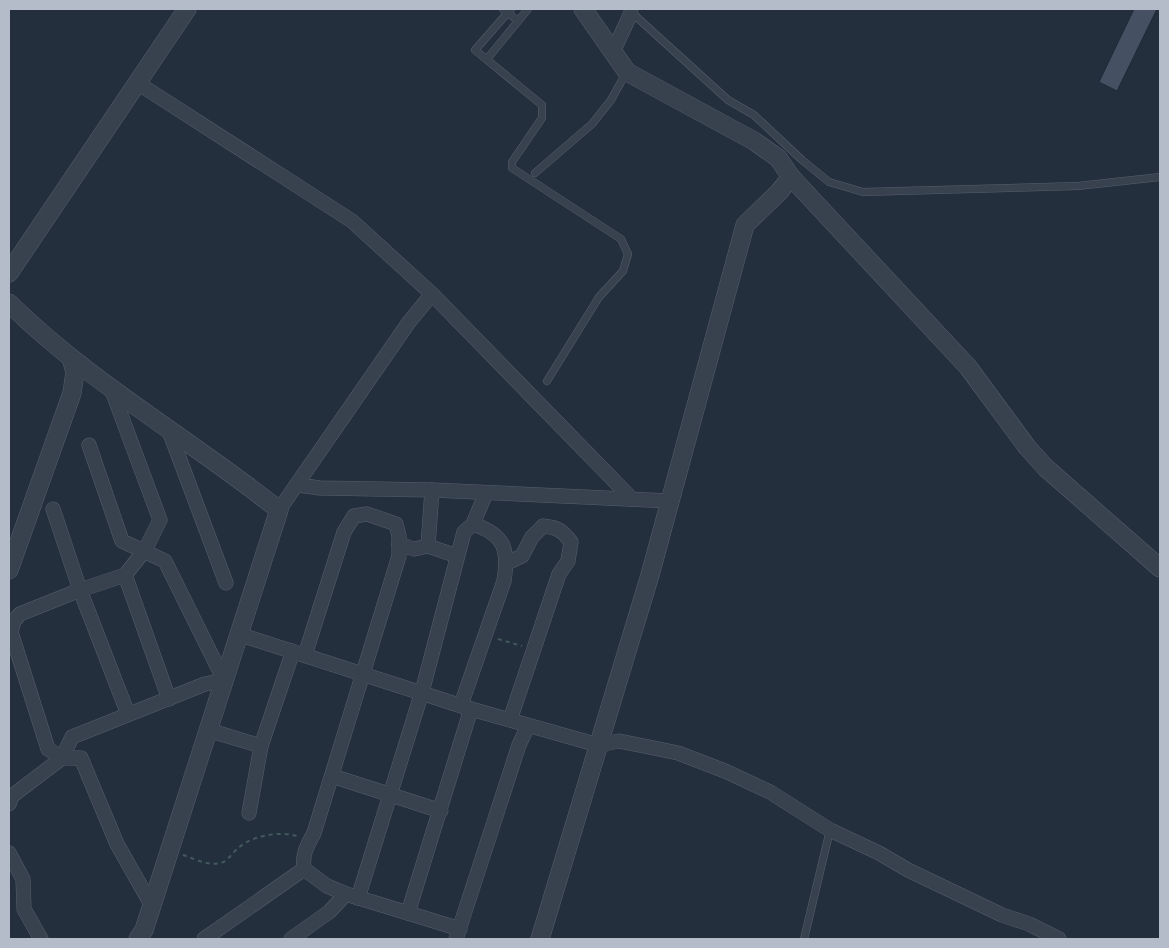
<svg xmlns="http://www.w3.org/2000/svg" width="1169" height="948" font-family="Mulish,sans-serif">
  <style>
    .building { fill: #455162; stroke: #1f2835 }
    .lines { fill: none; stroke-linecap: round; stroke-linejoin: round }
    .service-casing { stroke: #565f6c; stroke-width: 8 }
    .minor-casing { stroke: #565f6c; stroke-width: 15 }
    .tertiary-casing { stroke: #565f6c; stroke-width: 19 }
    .path { stroke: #44595c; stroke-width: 2; stroke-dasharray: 4 4; stroke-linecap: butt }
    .service { stroke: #38414e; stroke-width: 7 }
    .minor { stroke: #38414e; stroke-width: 14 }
    .tertiary { stroke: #38414e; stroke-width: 18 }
  </style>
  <rect width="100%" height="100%" fill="#242f3e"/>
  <!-- building -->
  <polygon class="building" points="1134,9 1157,9 1117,91 1099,82"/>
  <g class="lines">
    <defs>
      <g id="service">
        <polyline points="503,9 518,21"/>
        <polyline points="511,9 475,50 542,105 542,118 512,162 512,168 621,239 628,254 623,271 599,297 547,381"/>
        <polyline points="631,12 728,100 754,115 802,160 829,182 863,192 1078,186 1160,177"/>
        <polyline points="487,59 528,9"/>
        <polyline points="535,173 592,124 611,100 626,73"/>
        <polyline points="804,939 830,830"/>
      </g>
      <g id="minor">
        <polyline points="613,52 631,13"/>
        <polyline points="136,82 352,221 432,294 632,499"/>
        <polyline points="111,388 160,520 145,550 125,575 80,590 20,614 14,621 11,632 48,749 62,758 81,758 117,844 152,906"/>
        <polyline points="168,428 226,583"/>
        <polyline points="298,485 320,488 432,490 670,501"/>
        <polyline points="432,490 428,546 457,556"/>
        <polyline points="53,509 80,590 128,714"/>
        <polyline points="279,510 409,322 432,294"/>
        <polyline points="473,524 486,493"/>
        <polyline points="399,544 414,549 428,546"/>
        <path d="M507 563 522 556 532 537 543 526C557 527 563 531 571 542L568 561 559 574 510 720"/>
        <polyline points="125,575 169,699"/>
        <polyline points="238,634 471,709 598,745 619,741 639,745 678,753 725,771 770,792 830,830 879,853 908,870 1002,915 1029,924 1059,939"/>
        <path d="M305 655 344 532 354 516 367 514 396 524 399 536V556L314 833C307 846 302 854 304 869L327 886 346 894 460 929"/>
        <polyline points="208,730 261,746"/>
        <polyline points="332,776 441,811"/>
        <polyline points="9,804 12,796 62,758 72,737 205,684 224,680 165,561 122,541 89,445"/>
        <polyline points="249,813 261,746 293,651"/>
        <polyline points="9,853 23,879 24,909 41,939"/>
        <path d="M358 898 422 692 464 532 473 524C505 535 509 549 504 581L461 705"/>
        <polyline points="408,913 471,709"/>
        <polyline points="204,939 304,869"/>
        <polyline points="291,939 329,912 346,894"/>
        <polyline points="456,939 519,745 528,726"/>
      </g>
      <g id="tertiary">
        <polyline points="791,177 968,367 1027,447 1046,468 1160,568"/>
        <polyline points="9,273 187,9"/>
        <path d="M9 303C90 383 190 439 279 510L144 930 138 939"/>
        <polyline points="9,570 72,393 75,372 72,361"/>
        <polyline points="540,939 650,575 745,225 779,192 791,177 778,158 754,141 627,72 583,9"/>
      </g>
    </defs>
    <!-- service casing -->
    <use href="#service" class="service-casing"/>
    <!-- minor casing -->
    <use href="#minor" class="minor-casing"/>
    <!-- tertiary casing -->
    <use href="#tertiary" class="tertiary-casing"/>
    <!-- path -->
    <g class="path">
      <polyline points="498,639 522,646"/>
      <path d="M183 855C195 859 208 866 221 863 228 861 233 852 238 848 253 835 280 831 297 836"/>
    </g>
    <!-- service -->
    <use href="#service" class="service"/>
    <!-- minor -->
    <use href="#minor" class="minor"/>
    <!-- tertiary -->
    <use href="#tertiary" class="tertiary"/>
  </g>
  <!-- border -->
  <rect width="1169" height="948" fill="none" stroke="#b4bcc9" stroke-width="20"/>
</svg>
